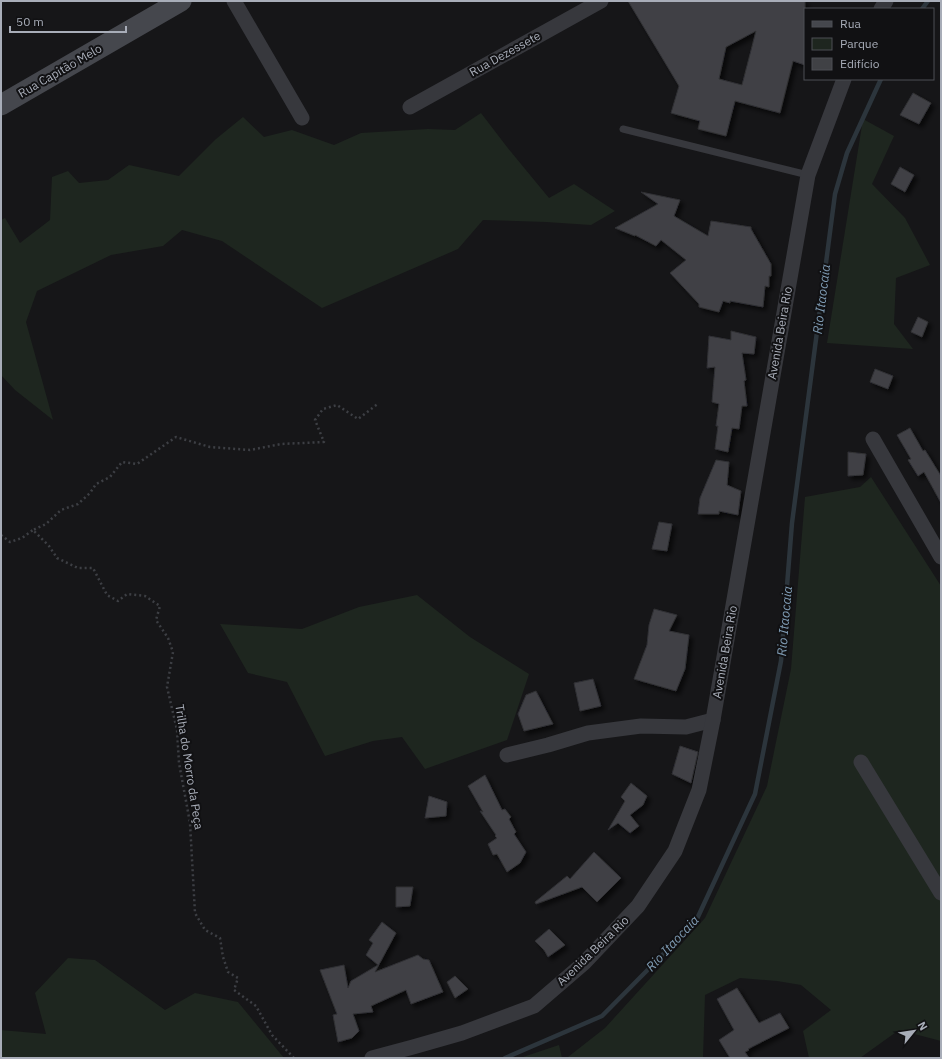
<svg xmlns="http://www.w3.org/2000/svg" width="942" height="1059" font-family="'IBM Plex Sans',sans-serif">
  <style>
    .green { fill: #1e261f }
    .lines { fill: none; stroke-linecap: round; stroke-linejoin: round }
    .stream { stroke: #2c353c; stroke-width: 4.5 }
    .building { fill: #404145; stroke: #303034; fill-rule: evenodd; filter: url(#shadow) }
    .path { stroke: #3d3f44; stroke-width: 2.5; stroke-dasharray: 2 3; stroke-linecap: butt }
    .lane { stroke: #37383d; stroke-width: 7 }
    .street { stroke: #37383d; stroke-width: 15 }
    .secondary { stroke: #45474d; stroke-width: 21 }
    .labels { text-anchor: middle; stroke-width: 4; stroke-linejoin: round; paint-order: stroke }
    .street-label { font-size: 12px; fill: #a8adb8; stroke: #111113 }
    .water-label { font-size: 13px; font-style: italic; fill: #7f9bb3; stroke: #111113 }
  </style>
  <defs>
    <filter id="shadow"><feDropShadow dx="3.5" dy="3.5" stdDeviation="2" flood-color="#0009"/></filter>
  </defs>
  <rect width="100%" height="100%" fill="#161618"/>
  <!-- green -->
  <g class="green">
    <polygon points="481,113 507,147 549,198 574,184 615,211 591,225 546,222 483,220 458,249 322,308 222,241 182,230 163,246 111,255 37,291 26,322 53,420 15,390 1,375 1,220 5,218 20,243 50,220 52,177 68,171 79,183 108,180 129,165 179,176 216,139 243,117 264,137 292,130 334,145 361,133 428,129 455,130"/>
    <polygon points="863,119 894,136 872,184 905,218 930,265 896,278 894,324 913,349 827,343"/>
    <polygon points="871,477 941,586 941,1041 899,1030 860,1058 809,1058 803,1031 831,1010 801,985 777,981 740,978 705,995 703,1058 590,1058 568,1057 605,1028 705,918 767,786 791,669 805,497 860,487"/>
    <polygon points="417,595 470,637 529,674 507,740 425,769 402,737 373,741 325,756 287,682 248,673 220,624 302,629 359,607"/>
    <polygon points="68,958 95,960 165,1010 195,993 238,1002 284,1058 1,1058 1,1030 46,1034 35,993"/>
    <polygon points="559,1045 562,1058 520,1058"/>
  </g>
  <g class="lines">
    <!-- stream -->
    <g class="stream">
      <polyline points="922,9 928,1"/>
      <polyline points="505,1058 602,1016 696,921 755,794 781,661 792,523 835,194 847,153 881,79"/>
    </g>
  </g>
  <!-- building -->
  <g class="building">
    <path d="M628 1H805V65L793 61 780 113 735 101 726 136 698 129 700 121 671 113 679 86ZM756 31 742 85 719 79 726 47Z"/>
    <polygon points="913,93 931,103 919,124 900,115"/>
    <polygon points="900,167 914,175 905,192 891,184"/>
    <polygon points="641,192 680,200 674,216 708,236 711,221 751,227 751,229 771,264 771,276 769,276 769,287 765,286 763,307 730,301 730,303 723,301 719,312 699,307 699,304 670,273 686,260 661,240 656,246 635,235 635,236 615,228 658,204"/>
    <polygon points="918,317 928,322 922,337 911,332"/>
    <polygon points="731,331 756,337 754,354 742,353 746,380 744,381 747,406 742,406 739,429 732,428 728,452 715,449 718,426 716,426 719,404 712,402 715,367 707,368 709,336 731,340"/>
    <polygon points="875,369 893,376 888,389 870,382"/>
    <polygon points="910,428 923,451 925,450 941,476 941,503 924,472 918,476 908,460 911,459 897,435"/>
    <polygon points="848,452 866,454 863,475 848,476"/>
    <polygon points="716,460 729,462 727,485 741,491 738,515 719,511 719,514 698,514 700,498"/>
    <polygon points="659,522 672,524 667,551 652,549"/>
    <polygon points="654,609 677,615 669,631 689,635 685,669 676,691 634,679 647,645 649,625"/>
    <polygon points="593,679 601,706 580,711 574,683"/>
    <polygon points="536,691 553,724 524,731 518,714 526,695"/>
    <polygon points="680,746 698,752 691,783 672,774"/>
    <polygon points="485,775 502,810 505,809 511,817 509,819 516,832 514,834 526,852 520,863 507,872 497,854 493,855 488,844 497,838 495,836 496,835 480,811 483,812 468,786"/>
    <polygon points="631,783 647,796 643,805 630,815 639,826 630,833 618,823 608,830 625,801 621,797"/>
    <polygon points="429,796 447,802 446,816 425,818"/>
    <polygon points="594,852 621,878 597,902 582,887 536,904 535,902 567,876 570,879"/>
    <polygon points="396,887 413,887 410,906 396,907"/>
    <polygon points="382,922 396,933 375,972 418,955 423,959 429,960 443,992 411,1004 406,990 371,1006 373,1012 353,1014 359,1031 352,1038 338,1042 333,1015 337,1014 320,970 344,965 348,988 351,981 378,965 366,955 373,943 369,940"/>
    <polygon points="549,929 565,945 548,957 544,950 535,941"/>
    <polygon points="455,976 468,989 455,998 447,982"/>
    <polygon points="737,988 759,1023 780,1013 789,1028 748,1049 749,1050 745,1052 749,1058 730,1058 719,1040 734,1030 717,999"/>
  </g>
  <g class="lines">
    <!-- path -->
    <g class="path">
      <polyline points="1,535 10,542 22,538 33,530"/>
      <polyline points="294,1058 272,1035 256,1006 234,990 238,978 228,972 223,957 220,938 205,930 195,913 190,823 179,763 177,730 167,687 173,652 168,638 156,620 160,606 145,596 127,594 118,601 107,595 93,568 78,568 57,558 49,546 33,530 46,524 61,510 78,504 90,493 96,484 110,477 122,462 137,464 176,437 210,447 250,450 281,444 324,442 315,420 323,409 337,405 358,419 379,403"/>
    </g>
    <!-- lane -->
    <polyline class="lane" points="623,129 808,175"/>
    <!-- street -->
    <g class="street">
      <polyline points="234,1 302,118"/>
      <polyline points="881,9 886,1"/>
      <polyline points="410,107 601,1"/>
      <polyline points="873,439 941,557"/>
      <polyline points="507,755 548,745 588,733 641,726 686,727 713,720"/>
      <polyline points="861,762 941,893"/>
      <polyline points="372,1058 413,1047 462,1033 534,1006 584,963 638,906 675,851 699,790 713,720 808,175 844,79"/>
    </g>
    <!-- secondary -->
    <polyline class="secondary" points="1,105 181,1"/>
  </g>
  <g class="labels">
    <!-- street labels -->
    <g class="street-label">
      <text transform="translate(505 54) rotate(-29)" y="4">Rua Dezessete</text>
      <text transform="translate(60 71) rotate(-30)" y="4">Rua Capitão Melo</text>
      <text transform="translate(780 333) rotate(-80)" y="4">Avenida Beira Rio</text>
      <text transform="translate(725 652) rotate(-80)" y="4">Avenida Beira Rio</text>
      <text transform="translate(189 767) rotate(81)" y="4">Trilha do Morro da Peça</text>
      <text transform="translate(593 951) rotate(-44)" y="4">Avenida Beira Rio</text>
    </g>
    <!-- water labels -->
    <g class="water-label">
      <text transform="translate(821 299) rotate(-83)" y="5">Rio Itaocaia</text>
      <text transform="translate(784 621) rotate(-85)" y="5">Rio Itaocaia</text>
      <text transform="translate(672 943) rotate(-47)" y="5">Rio Itaocaia</text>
    </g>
  </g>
  <!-- border -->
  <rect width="942" height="1059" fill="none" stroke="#a8adb8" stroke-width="4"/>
  <!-- legend -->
  <rect x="804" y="8" width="130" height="72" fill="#111113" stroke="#4d4f55"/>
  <rect x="812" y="21" width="20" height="6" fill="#45474d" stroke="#4d4f55"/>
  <text x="840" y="28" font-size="12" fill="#a8adb8">Rua</text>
  <rect x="812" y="38" width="20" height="12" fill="#1e261f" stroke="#4d4f55"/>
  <text x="840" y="48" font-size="12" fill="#a8adb8">Parque</text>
  <rect x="812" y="58" width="20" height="12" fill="#404145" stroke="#4d4f55"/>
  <text x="840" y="68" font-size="12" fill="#a8adb8">Edifício</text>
  <!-- north arrow -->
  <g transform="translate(914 1031) rotate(60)" stroke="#111113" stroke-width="3" paint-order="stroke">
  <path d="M0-3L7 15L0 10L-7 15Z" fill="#a8adb8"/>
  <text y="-6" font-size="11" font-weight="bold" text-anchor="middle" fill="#a8adb8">N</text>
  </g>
  <!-- scale -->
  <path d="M10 26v6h116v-6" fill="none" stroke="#a8adb8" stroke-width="2"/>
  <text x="16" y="26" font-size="12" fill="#a8adb8" stroke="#111113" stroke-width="3" paint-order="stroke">50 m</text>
</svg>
